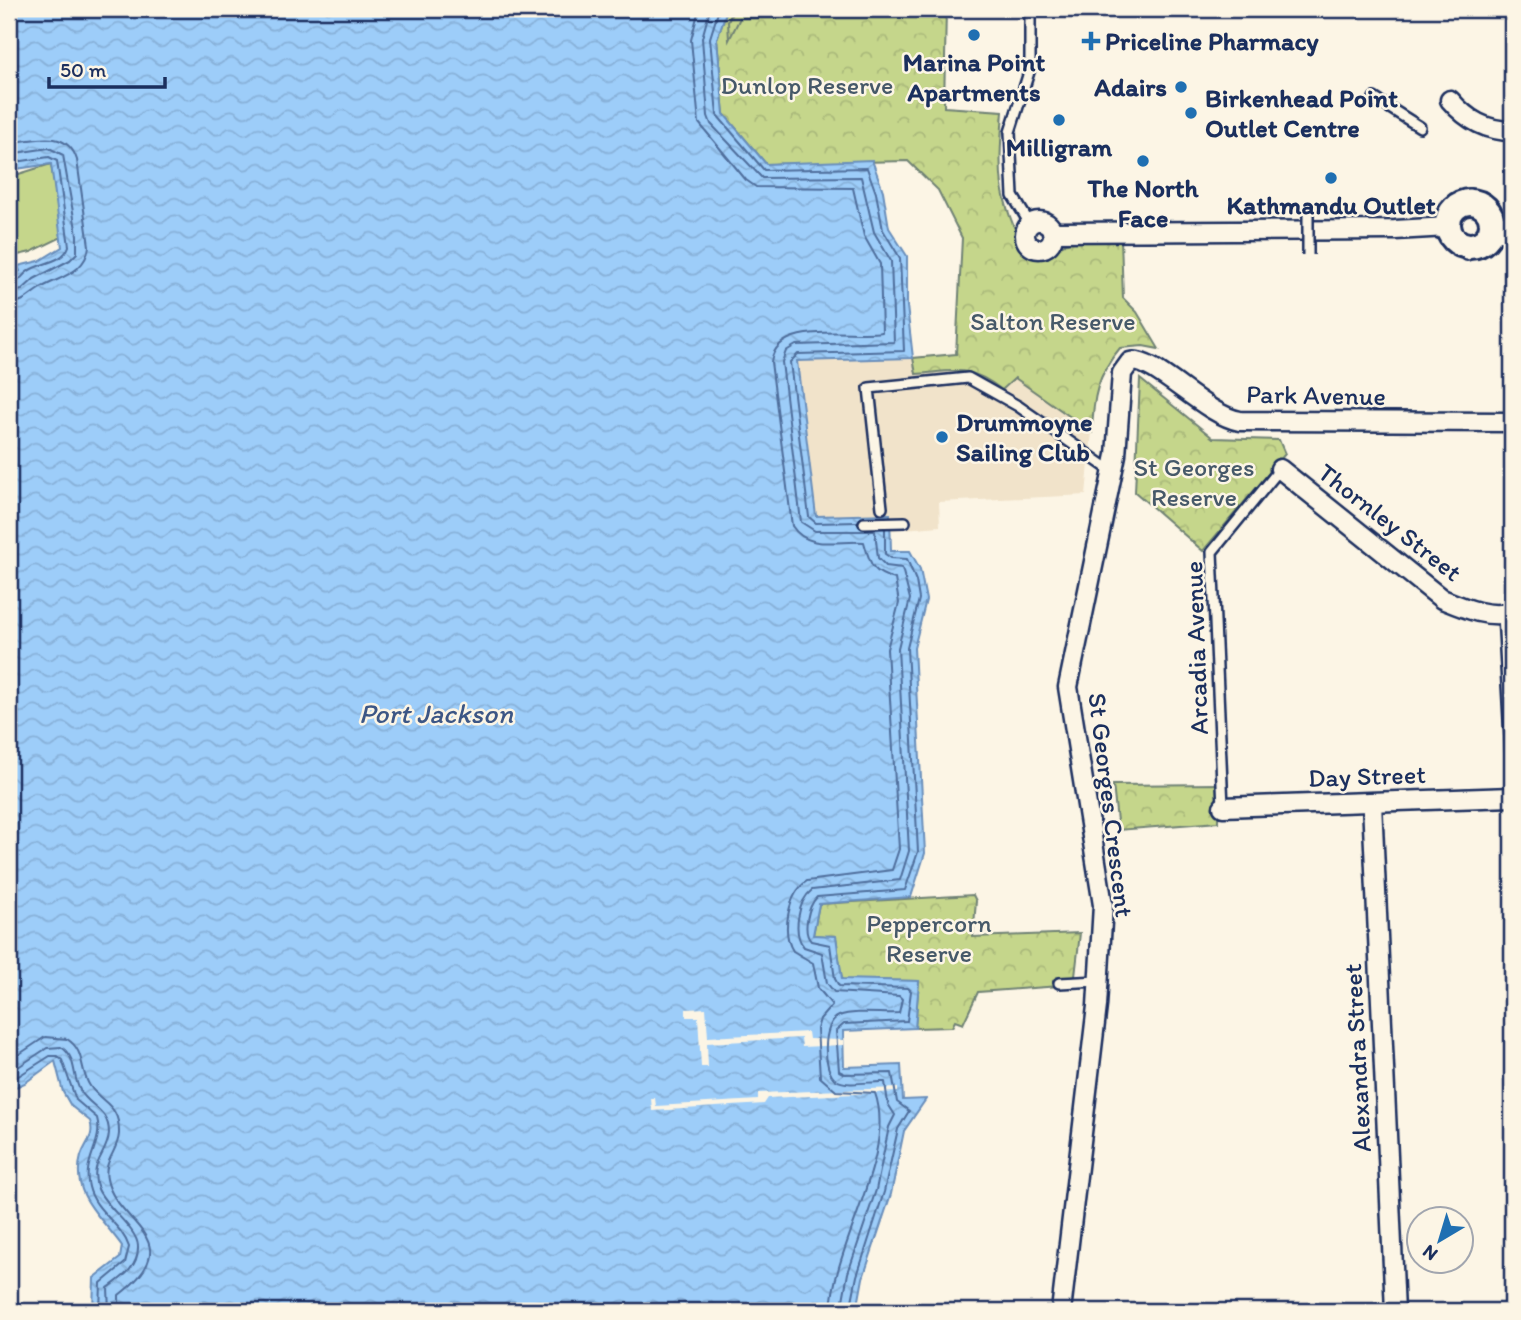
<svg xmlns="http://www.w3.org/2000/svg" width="1521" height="1320" font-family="Itim,sans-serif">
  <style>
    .built { fill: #f1e3ca }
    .grass { fill: #c5d68b; stroke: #708274; stroke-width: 2 }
    .park { fill: url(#park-crowns); stroke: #708274; stroke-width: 2 }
    .garden { fill: url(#garden-dots); stroke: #708274; stroke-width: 2 }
    .water { fill: url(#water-waves); stroke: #698ebb; stroke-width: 2 }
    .pier { fill: #fcf5e5 }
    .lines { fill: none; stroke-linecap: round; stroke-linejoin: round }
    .shore { stroke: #4f6e9c; stroke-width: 2 }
    .lane-casing { stroke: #1b2f5e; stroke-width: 14 }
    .street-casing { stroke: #1b2f5e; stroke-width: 23 }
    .secondary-casing { stroke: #1b2f5e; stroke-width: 30 }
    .lane { stroke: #fcf5e5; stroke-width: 9 }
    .street { stroke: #fcf5e5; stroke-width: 18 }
    .secondary { stroke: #fcf5e5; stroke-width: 24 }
    .lane-bridge-casing { stroke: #1b2f5e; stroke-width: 14; stroke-linecap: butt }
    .lane-bridge { stroke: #fcf5e5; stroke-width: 9 }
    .poi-dot { fill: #1f6fb2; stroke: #fcf5e5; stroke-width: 2.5 }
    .labels { text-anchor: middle; stroke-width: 5; stroke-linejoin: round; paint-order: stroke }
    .poi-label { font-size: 26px; font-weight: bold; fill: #1b2f5e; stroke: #fcf5e5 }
    .park-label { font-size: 26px; fill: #465969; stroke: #fcf5e5 }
    .street-label { font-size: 26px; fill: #1b2f5e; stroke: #fcf5e5 }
    .water-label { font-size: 28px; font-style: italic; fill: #3c5685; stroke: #fcf5e5 }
  </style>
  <defs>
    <pattern id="park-crowns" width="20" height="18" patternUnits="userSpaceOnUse" patternTransform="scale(1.75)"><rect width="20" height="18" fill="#c5d68b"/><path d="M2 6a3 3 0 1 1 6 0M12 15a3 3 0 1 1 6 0" fill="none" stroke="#a9b87a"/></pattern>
    <pattern id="garden-dots" width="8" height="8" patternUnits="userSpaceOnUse" patternTransform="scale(1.75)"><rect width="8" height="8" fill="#c5d68b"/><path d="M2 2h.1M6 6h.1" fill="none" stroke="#a9b87a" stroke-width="1.8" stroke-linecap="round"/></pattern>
    <pattern id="water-waves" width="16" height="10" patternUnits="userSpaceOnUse" patternTransform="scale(1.75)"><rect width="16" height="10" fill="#9dcdf9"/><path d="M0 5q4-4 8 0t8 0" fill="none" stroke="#87b0d8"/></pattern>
  </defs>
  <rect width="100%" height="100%" fill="#fcf5e5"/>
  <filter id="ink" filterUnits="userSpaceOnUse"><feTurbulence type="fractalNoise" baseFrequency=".0143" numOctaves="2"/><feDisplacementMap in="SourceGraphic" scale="14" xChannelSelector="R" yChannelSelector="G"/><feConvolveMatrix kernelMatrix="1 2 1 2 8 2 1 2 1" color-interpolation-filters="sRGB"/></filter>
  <g filter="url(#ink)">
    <!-- built -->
    <polygon class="built" points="913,358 917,374 964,370 982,374 1002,389 1015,378 1092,432 1086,495 939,502 940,526 892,530 890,514 816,516 797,361"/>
    <!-- grass -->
    <polygon class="grass" points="51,164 62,237 31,252 9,257 9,177"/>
    <!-- park -->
    <g class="park">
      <path d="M727 9H946L944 107 1003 111C999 171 996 195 1025 250 1048 260 1055 246 1076 239 1088 235 1108 238 1121 238L1123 298 1137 312 1159 349 1143 346 1120 348C1097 375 1093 398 1092 432L1015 378 1002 390C969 364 955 371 916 374L913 358 956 354 962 238 938 190 908 161 766 164 724 114 717 39Z"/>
      <polygon points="1140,379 1213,438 1279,440 1285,454 1203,551 1135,492"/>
      <polygon points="1218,784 1218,822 1118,830 1113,785"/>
      <polygon points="973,895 976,901 973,937 1080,933 1074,985 978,992 963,1024 955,1021 952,1027 915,1028 919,981 842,980 836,937 813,935 819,904"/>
    </g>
    <!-- garden -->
    <polygon class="garden" points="809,9 793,17 740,18 729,40 728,22 733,10"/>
    <!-- water -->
    <path class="water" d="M9 9H727L717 39 724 114 766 164 872 160 883 191 889 228 907 256V306L913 358 797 361 816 516 890 514 891 551H910L920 569 926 600 914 648 925 853 911 897 819 904 813 935 836 936 842 979 919 981 915 1028 843 1031 844 1067 901 1065 903 1100 926 1099 904 1131 891 1194 863 1278 857 1311H93L94 1278 120 1258 122 1246C103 1218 70 1196 81 1156 86 1141 95 1137 90 1121L71 1106 63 1092 55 1061 25 1083 9 1090V278L20 271 18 266 39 261 62 247 51 164 9 170Z"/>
    <!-- pier -->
    <g class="pier">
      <polygon points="706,1008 708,1037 808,1032 809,1039 843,1040 843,1045 802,1047 801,1038 707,1043 708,1067 701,1067 698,1017 686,1017 686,1009"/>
      <polygon points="898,1088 898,1092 768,1098 764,1104 652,1111 651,1098 655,1098 656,1106 758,1100 758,1093"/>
    </g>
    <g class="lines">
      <!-- shore -->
      <g class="shore">
        <path d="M699 9 691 40 699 123 746 180 756 187 853 188 864 236 880 264 882 332C851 337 777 319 771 362L792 526C808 551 839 540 864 542 870 563 871 573 895 579L899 603 887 649 899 849 892 870 807 881C788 894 781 932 793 951L813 963 818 988 832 1005 820 1019 817 1029 820 1077 836 1091 875 1093C897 1155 833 1245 831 1311"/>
        <path d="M710 9 702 38 708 116 711 124 762 178 861 177 874 232 891 261 894 342 796 345 786 351 782 362 801 522 815 531H875L878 558 886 566 902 568 910 599 898 648 909 851 900 880 812 890C798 901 792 933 804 947L822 953 827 983 834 992 899 996 902 999 899 1013C881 1014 855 1010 839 1016 822 1022 822 1071 836 1080 848 1087 871 1081 885 1082L888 1104 895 1115 889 1127 876 1190 848 1273 841 1311"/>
        <polyline points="719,9 710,38 717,115 764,170 867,168 876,193 883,230 900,258 904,351 798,354 790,362 809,517 816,523 858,522"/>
        <path d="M9 143C34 140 67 128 77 160L89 246C86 274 58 277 39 289 28 296 23 303 9 304"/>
        <polyline points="9,154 49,148 63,155 77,235 77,253 70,260 34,279 22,290 9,293"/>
        <path d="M9 163 49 157 57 161 69 246C63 264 39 262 27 272 20 278 19 283 9 284"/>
        <path d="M9 1061 45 1037 67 1039C86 1051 79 1070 90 1086 102 1104 120 1104 119 1134 118 1151 103 1161 107 1179 115 1224 192 1239 119 1295V1311"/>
        <path d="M9 1073 47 1048 61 1047C77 1057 72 1076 80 1090 89 1107 109 1109 109 1133 108 1155 88 1162 98 1189 106 1208 137 1228 138 1246 139 1267 122 1278 108 1288L109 1311"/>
        <path d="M9 1082 50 1056H57L62 1060 76 1100 97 1118C104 1143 82 1160 89 1187 95 1212 122 1224 129 1247L125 1263 101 1283 100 1311"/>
        <path d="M850 1311 857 1276 884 1192 898 1129 909 1111 897 1102 892 1073 845 1074 839 1071 836 1031 844 1024 907 1021 911 991 908 988 839 986 835 979 830 945 811 941C802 932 808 906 817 897L905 890 918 852 907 648 919 599 916 581 907 559 891 558 885 554V529"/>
      </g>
      <defs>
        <g id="lane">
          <polyline points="1374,98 1420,127"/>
          <polyline points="1469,194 1469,202"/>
          <polyline points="1030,224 1013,196 1010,132 1030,69 1030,9"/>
          <polyline points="1467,255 1467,246"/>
          <polyline points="882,508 869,388 968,378 1018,406 1113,472"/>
          <polyline points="864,523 905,522"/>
          <polyline points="1503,615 1512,771"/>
          <polyline points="1223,807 1212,552 1280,469"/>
          <polyline points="1059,983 1099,981"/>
        </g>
        <g id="street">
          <path d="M1450 100C1467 120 1486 131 1512 131"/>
          <circle cx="1039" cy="235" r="14"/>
          <polyline points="1052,232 1395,230 1448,227"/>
          <path d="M1280 469 1442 599C1464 608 1489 619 1512 612"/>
          <polyline points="1372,803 1395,1311"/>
          <polyline points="1223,807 1512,797"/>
          <path d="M1061 1311 1097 1006 1103 905 1068 687 1116 455 1122 373 1130 362C1152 355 1204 415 1240 421L1512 422"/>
        </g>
        <g id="secondary">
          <circle cx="1470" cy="224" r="22"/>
          <polyline points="1492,225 1512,231"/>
        </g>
      </defs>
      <!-- lane casing -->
      <use href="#lane" class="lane-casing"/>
      <!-- street casing -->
      <use href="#street" class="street-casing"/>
      <!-- secondary casing -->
      <use href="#secondary" class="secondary-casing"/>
      <!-- lane -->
      <use href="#lane" class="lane"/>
      <!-- street -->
      <use href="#street" class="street"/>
      <!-- secondary -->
      <use href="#secondary" class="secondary"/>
      <defs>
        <polyline id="lane-bridge" points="1308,255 1308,210"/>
      </defs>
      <!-- lane-bridge casing -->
      <use href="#lane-bridge" class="lane-bridge-casing"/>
      <!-- lane-bridge -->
      <use href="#lane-bridge" class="lane-bridge"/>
    </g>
  </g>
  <!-- markers -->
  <g class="poi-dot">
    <circle cx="974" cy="35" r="7"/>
    <path d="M1087.5 30.5h7v7h7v7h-7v7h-7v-7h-7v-7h7z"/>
    <circle cx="1181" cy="87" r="7"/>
    <circle cx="1191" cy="113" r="7"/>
    <circle cx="1059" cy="120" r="7"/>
    <circle cx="1143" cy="161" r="7"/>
    <circle cx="1331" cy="178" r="7"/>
    <circle cx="942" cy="437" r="7"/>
  </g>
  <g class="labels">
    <!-- poi labels -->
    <g class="poi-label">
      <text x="1105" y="50" text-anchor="start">Priceline Pharmacy</text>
      <text x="974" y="71">Marina Point<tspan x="974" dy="30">Apartments</tspan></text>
      <text x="1167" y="96" text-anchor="end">Adairs</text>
      <text x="1205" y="107" text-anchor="start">Birkenhead Point<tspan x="1205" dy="30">Outlet Centre</tspan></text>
      <text x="1059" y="156">Milligram</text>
      <text x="1143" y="197">The North<tspan x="1143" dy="30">Face</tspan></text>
      <text x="1331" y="214">Kathmandu Outlet</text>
      <text x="956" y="431" text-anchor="start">Drummoyne<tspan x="956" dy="30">Sailing Club</tspan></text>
    </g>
    <!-- park labels -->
    <g class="park-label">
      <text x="807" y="94">Dunlop Reserve</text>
      <text x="1053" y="330">Salton Reserve</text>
      <text x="1194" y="476">St Georges<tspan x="1194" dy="30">Reserve</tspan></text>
      <text x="929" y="932">Peppercorn<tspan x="929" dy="30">Reserve</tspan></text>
    </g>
    <!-- street labels -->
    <g class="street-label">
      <text transform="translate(1316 395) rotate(1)" y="9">Park Avenue</text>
      <text transform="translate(1390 522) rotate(38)" y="9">Thornley Street</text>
      <text transform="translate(1196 648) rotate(-92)" y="9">Arcadia Avenue</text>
      <text transform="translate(1367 776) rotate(-2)" y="9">Day Street</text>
      <text transform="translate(1111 805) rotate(83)" y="9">St Georges Crescent</text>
      <text transform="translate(1357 1058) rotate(-93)" y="9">Alexandra Street</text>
    </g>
    <!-- water labels -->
    <g class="water-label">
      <text x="436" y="723">Port Jackson</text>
    </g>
  </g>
  <!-- margin -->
  <rect width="1521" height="1320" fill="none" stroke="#fcf5e5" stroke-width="35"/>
  <rect x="18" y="18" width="1486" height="1285" fill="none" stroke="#1b2f5e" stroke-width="2.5" filter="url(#ink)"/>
  <!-- north arrow -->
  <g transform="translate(1440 1240) rotate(218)"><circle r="33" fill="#fcf5e5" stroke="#a2a6af" stroke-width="2"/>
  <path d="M0-5L12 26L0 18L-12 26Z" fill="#1f6fb2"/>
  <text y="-10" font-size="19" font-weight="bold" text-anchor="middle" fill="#1b2f5e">N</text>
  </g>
  <!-- scale -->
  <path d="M49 77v10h116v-10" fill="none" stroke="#1b2f5e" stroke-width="3.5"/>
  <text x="60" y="77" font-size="21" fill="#1b2f5e" stroke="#fcf5e5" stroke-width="5" paint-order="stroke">50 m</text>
</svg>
